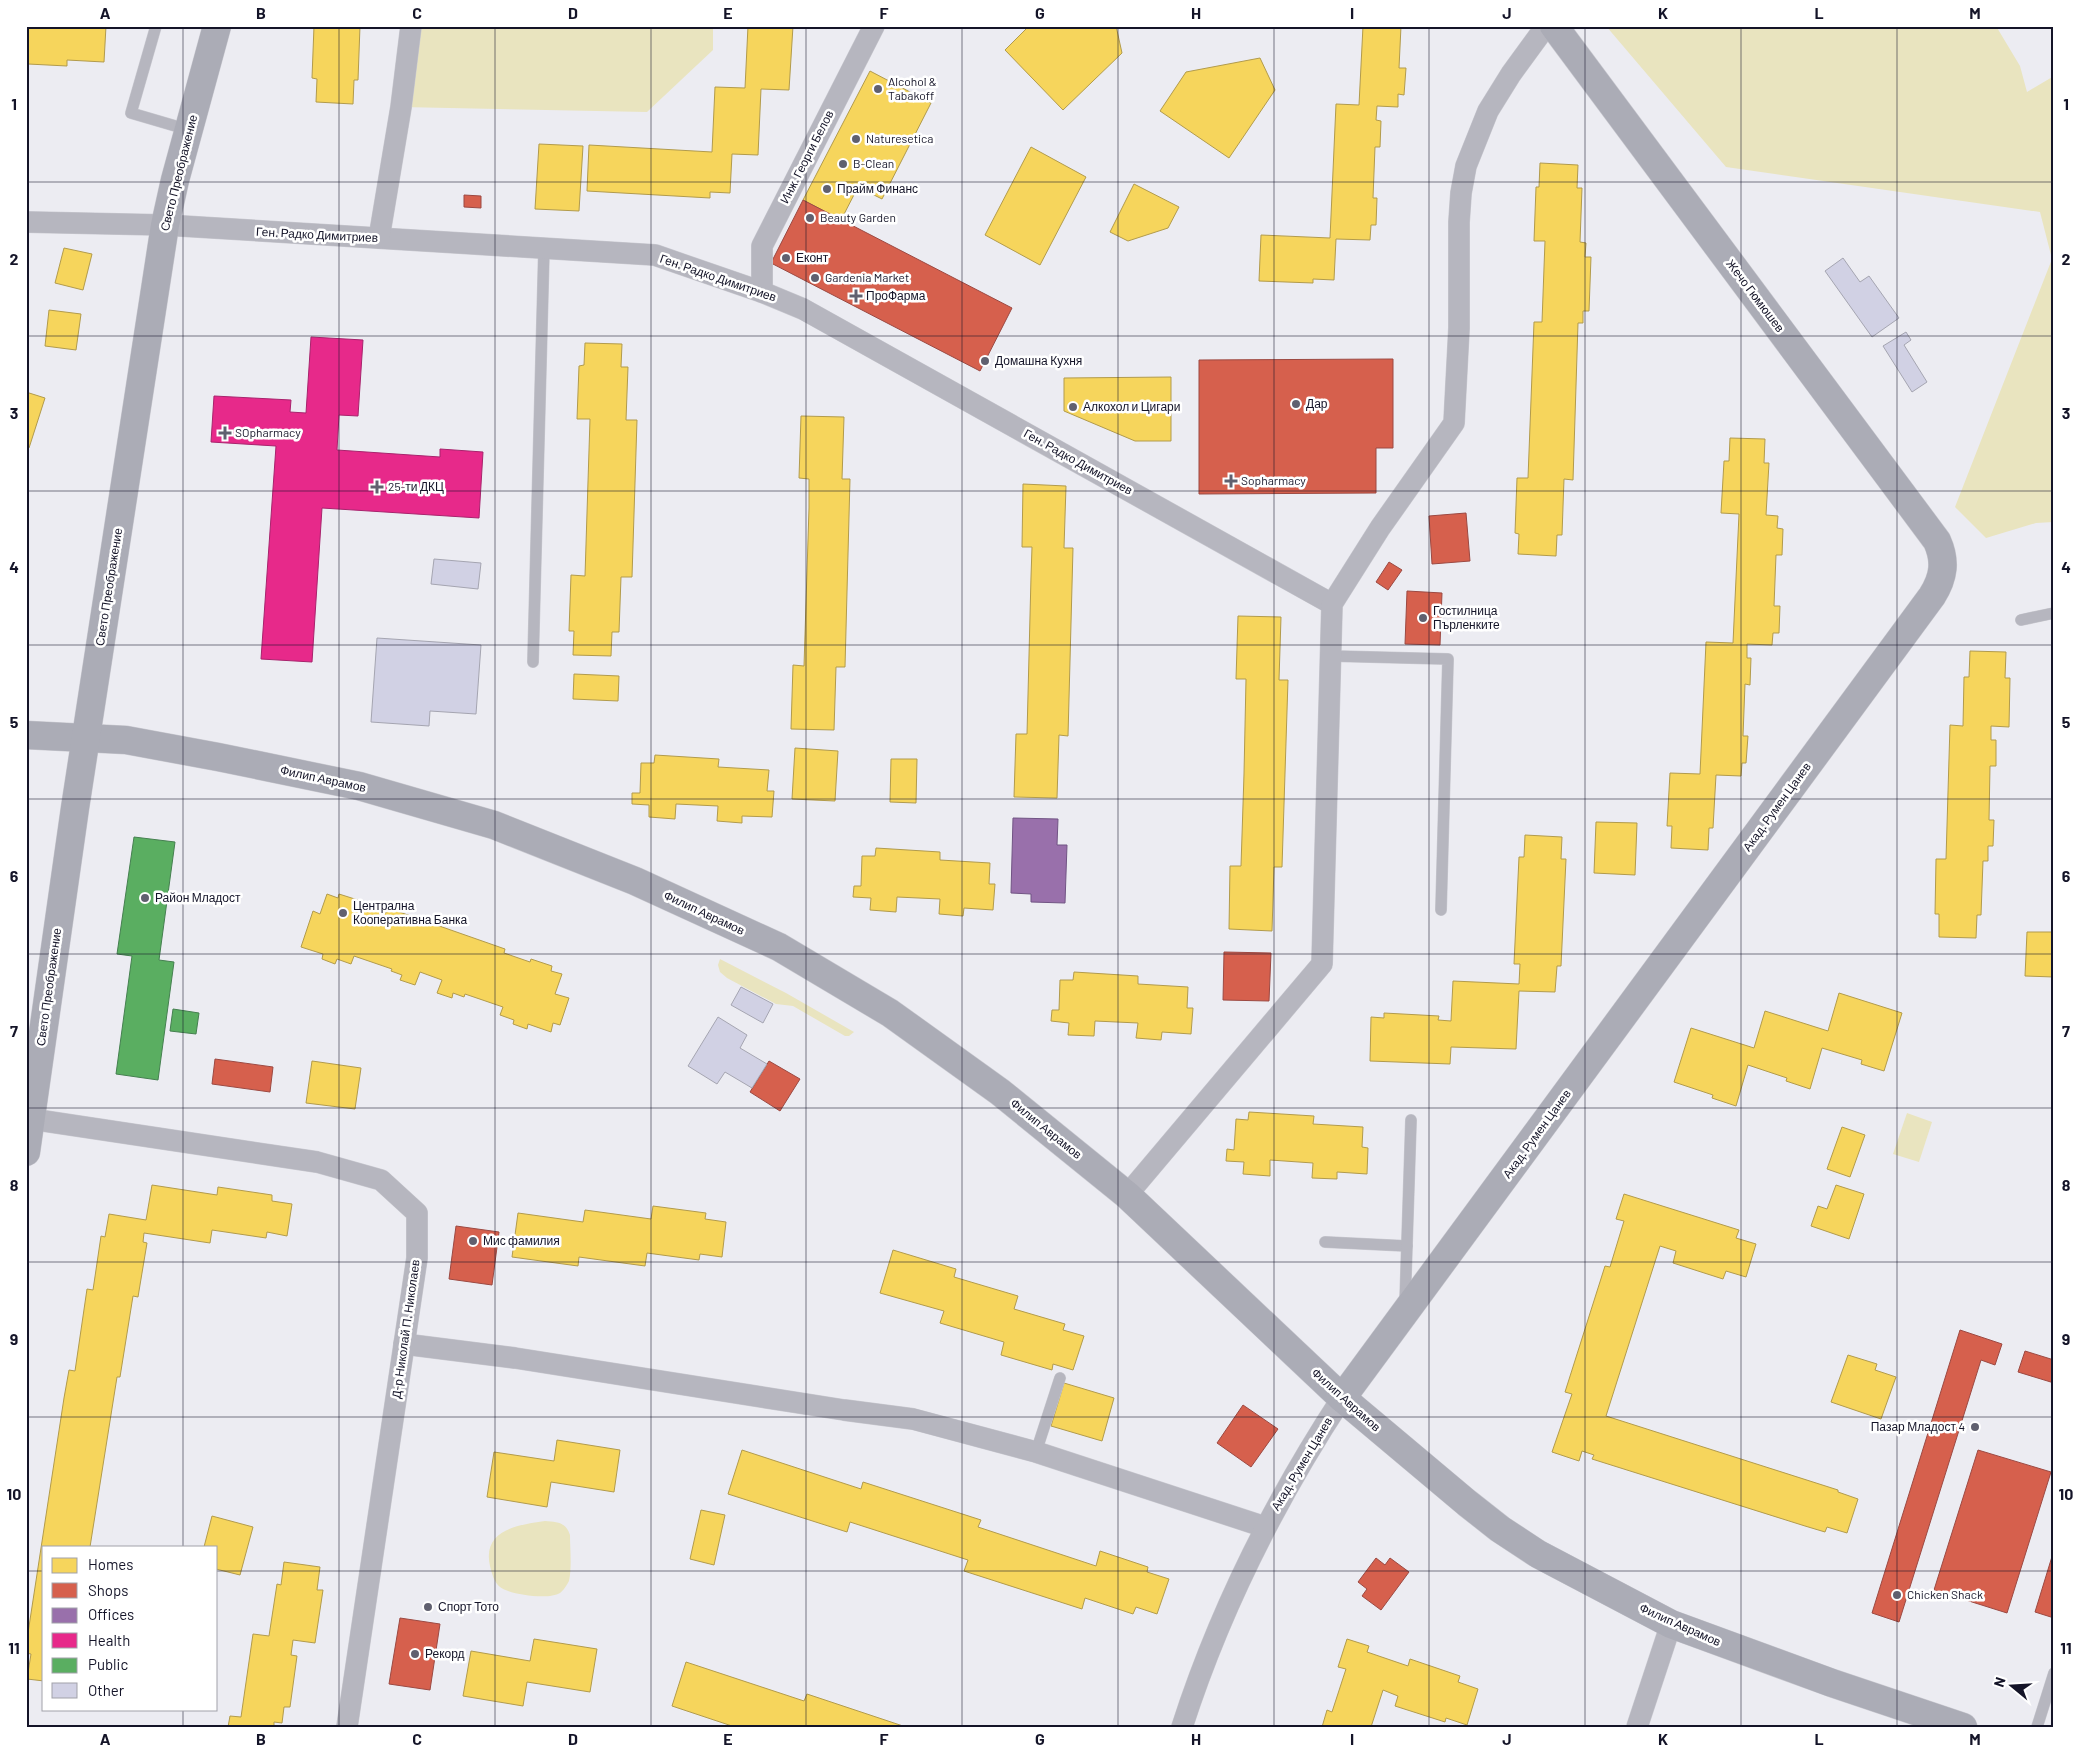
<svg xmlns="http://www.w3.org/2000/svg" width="2080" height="1753" font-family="Barlow,sans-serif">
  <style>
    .green { fill: #e9e4bf }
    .homes { fill: #f6d55c; stroke: #b29b4c }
    .shops { fill: #d6604d; stroke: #9c4942 }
    .offices { fill: #9970ab; stroke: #715484 }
    .health { fill: #e7298a; stroke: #a8236d }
    .public { fill: #5aae61; stroke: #458050 }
    .building { fill: #d1d1e4; stroke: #a5a5b1 }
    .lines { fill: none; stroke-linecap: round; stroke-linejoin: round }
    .lane-casing { stroke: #cacad1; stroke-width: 12 }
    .street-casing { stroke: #cacad1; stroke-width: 22 }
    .secondary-casing { stroke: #cacad1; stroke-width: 29 }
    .lane { stroke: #b6b6bf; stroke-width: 11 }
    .street { stroke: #b6b6bf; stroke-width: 21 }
    .secondary { stroke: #abacb6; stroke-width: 28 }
    .grid { fill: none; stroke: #141428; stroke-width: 1; stroke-opacity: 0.55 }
    .poi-dot { fill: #60606f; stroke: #fff; stroke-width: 2 }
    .labels { text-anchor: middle; stroke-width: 5; stroke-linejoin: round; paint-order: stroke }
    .poi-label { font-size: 12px; fill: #141428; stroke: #fff; text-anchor: start }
    .street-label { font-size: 12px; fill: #141428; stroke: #fff }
    .neatline { fill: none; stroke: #141428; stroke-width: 2 }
    .grid-label { font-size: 16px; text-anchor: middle; font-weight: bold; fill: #141428 }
  </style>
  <rect width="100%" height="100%" fill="#ececf2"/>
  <!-- green -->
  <g class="green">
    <polygon points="411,26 713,26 713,50 647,112 401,107"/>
    <polygon points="1606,26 1996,26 2020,66 2027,92 2054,76 2054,522 2036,523 1986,538 1955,507 2052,259 2040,212 1726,167"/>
    <polygon points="720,959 786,993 854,1032 849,1036 845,1036 793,1006 776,1004 727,978 720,972 718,965"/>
    <polygon points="1907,1113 1932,1122 1919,1162 1893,1154"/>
    <path d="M545 1521C557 1522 566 1522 570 1535 570 1549 572 1567 569 1581 567 1585 563 1591 560 1593 549 1600 510 1595 500 1587 494 1582 492 1574 490 1566 482 1530 517 1525 545 1521Z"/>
  </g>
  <!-- homes -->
  <g class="homes">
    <polygon points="26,26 106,26 104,62 67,60 67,66 28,64"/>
    <polygon points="314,26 389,26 360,26 358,80 354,80 353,104 316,102 317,79 312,78"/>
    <polygon points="748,26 793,26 789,90 761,89 758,155 732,154 730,193 710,192 710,198 587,191 589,145 712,152 715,87 745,88"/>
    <polygon points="1029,26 1116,26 1122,53 1063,110 1005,50"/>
    <polygon points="1363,26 1401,26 1399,68 1406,68 1404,95 1398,94 1398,107 1377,106 1376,120 1381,121 1380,147 1375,147 1373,198 1377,198 1376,225 1371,225 1370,240 1336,239 1334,280 1313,279 1313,283 1259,281 1261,235 1330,238 1336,104 1359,105"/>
    <polygon points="1260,58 1275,90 1229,158 1160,111 1186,72"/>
    <polygon points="870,71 931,103 882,199 858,187 841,220 803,200"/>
    <polygon points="539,144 583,146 579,211 535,209"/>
    <polygon points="1031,147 1086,177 1040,265 985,235"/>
    <polygon points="1540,163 1578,165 1577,188 1582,188 1580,242 1586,243 1585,257 1591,257 1589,311 1583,311 1583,323 1578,323 1573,480 1564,479 1562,535 1557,535 1556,556 1518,554 1519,534 1515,533 1517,478 1528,478 1534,322 1542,322 1545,241 1534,241 1536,187 1539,187"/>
    <polygon points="1134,184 1179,207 1168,228 1128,241 1110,232"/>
    <polygon points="64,248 92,254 83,290 55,283"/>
    <polygon points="49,310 81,314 76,350 45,346"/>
    <polygon points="585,343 622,344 621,367 628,367 626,420 637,420 632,577 621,577 619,632 612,632 611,656 573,655 574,631 569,631 571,575 585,576 590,419 577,419 579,366 584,365"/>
    <polygon points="1171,377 1171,441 1135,441 1064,411 1064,378"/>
    <polygon points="26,392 45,398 29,448 26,447"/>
    <polygon points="801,416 844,417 842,479 850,479 845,667 836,667 834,730 791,729 793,665 804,666 809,508 809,479 799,478"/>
    <polygon points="1730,438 1765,439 1764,463 1769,463 1766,515 1778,516 1777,528 1783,529 1782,555 1776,555 1774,606 1780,606 1779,633 1773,633 1772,645 1747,644 1747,658 1751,658 1750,685 1745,684 1743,736 1748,736 1746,763 1742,763 1741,776 1716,775 1713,828 1709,828 1708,850 1671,848 1672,826 1667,826 1670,773 1700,774 1706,642 1733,643 1739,514 1721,513 1724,461 1729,461"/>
    <polygon points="1023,484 1066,486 1064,548 1073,548 1068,736 1059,735 1057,798 1014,797 1016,734 1027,734 1031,577 1032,547 1022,547"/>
    <polygon points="1238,616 1281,617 1279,680 1288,680 1282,867 1274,867 1272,931 1229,929 1230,866 1241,866 1244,774 1246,679 1236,679"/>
    <polygon points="1970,651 2006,652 2005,678 2010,678 2009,727 1991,726 1991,740 1996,740 1996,766 1990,766 1989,820 1994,820 1993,846 1988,846 1988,861 1983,861 1981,915 1977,915 1976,938 1939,937 1939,914 1935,914 1936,859 1946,859 1950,725 1963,726 1964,677 1969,677"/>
    <polygon points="574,674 619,676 618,701 573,699"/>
    <polygon points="795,748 838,751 835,801 792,799"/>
    <polygon points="655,755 719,759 718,767 769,770 767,791 774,791 772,817 742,816 742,823 717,821 718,806 676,804 675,819 649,817 649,805 632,804 632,793 640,793 641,763 654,763"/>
    <polygon points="891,759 917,759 916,803 890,802"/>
    <polygon points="1596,822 1637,823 1635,875 1594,873"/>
    <polygon points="1525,835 1562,837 1561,859 1566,859 1561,966 1557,966 1555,992 1519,991 1516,1049 1451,1047 1450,1064 1370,1061 1371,1017 1384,1018 1384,1013 1439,1016 1438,1020 1451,1021 1453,981 1519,984 1520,964 1514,964 1519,857 1524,857"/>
    <polygon points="876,848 940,852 940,860 990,863 989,884 995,884 993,910 964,908 963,916 939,914 940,899 897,897 896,912 870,910 871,898 853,897 854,886 861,886 862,856 875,856"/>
    <polygon points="327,894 338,898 339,894 361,901 360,904 386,913 388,908 505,949 504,953 530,962 531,959 552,966 551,971 562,974 555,994 569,998 560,1025 553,1023 551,1032 528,1024 527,1029 513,1024 514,1020 500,1015 503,1007 465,994 464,997 453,993 452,998 437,993 442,980 420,972 415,985 400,980 402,975 391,971 392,969 354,956 351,964 337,959 335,964 322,959 323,954 301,947 313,911 320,914"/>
    <polygon points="2027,932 2054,932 2054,977 2025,976"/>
    <polygon points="1074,972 1138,976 1138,984 1188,987 1187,1008 1193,1008 1191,1034 1162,1032 1161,1040 1136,1038 1138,1023 1095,1021 1094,1036 1068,1035 1069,1023 1051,1021 1052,1010 1059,1010 1060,980 1073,980"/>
    <polygon points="1839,993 1902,1013 1884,1071 1861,1064 1862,1060 1822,1048 1810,1089 1786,1081 1787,1078 1748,1065 1736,1106 1712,1098 1713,1095 1674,1082 1691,1028 1754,1048 1765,1011 1828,1031"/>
    <polygon points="312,1061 361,1068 355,1109 306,1103"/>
    <polygon points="1249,1112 1314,1116 1313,1124 1363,1127 1362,1147 1368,1148 1367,1174 1337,1172 1337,1179 1312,1178 1313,1163 1270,1160 1270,1176 1243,1174 1244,1162 1226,1161 1227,1149 1234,1150 1236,1119 1248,1120"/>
    <polygon points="1842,1127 1865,1135 1850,1177 1827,1169"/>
    <polygon points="152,1185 217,1195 218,1187 272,1195 272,1201 292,1204 287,1236 267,1232 266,1238 212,1230 210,1243 144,1233 143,1242 147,1243 138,1297 133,1296 120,1377 117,1377 90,1547 44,1547 44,1681 27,1679 31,1654 26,1653 26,1646 64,1398 69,1370 75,1371 87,1289 93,1290 101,1236 105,1237 109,1214 146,1220"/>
    <polygon points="1836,1185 1864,1194 1849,1239 1811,1226 1818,1206 1827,1209"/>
    <polygon points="1624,1194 1739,1230 1736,1238 1756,1244 1746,1277 1726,1271 1723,1279 1673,1263 1676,1251 1660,1246 1606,1416 1838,1490 1838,1492 1858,1499 1847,1533 1827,1527 1825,1532 1805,1526 1592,1459 1594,1455 1582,1451 1579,1461 1552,1452 1572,1394 1565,1392 1605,1266 1610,1267 1624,1221 1616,1219"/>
    <polygon points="653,1206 706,1213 705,1219 726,1222 722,1257 700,1254 699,1260 647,1253 645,1266 579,1257 578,1266 512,1257 518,1213 583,1222 585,1210 651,1219"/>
    <polygon points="893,1250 956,1269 954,1277 1018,1296 1014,1309 1065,1324 1063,1330 1084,1336 1073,1370 1053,1364 1052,1370 1001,1355 1004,1342 940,1323 944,1311 880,1293"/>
    <polygon points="1848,1355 1877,1364 1875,1370 1896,1377 1881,1419 1831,1402"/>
    <polygon points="1064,1383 1114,1398 1102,1441 1051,1426"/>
    <polygon points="557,1440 620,1450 614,1492 551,1482 547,1507 487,1497 494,1452 554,1461"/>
    <polygon points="742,1450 861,1489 863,1482 981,1520 978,1527 1096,1566 1100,1551 1148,1567 1147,1572 1169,1579 1157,1614 1136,1607 1133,1614 1085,1598 1082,1609 964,1571 968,1560 850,1522 847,1532 728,1494"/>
    <polygon points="701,1510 725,1515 714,1565 690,1559"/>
    <polygon points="212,1516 253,1527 240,1575 216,1569 216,1547 204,1547"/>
    <polygon points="284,1562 320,1567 317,1590 323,1590 315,1643 293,1640 291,1655 297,1656 290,1707 284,1707 282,1723 274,1722 274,1727 228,1727 230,1716 241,1717 253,1634 269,1636 277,1584 281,1585"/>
    <polygon points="534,1639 597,1649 590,1692 527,1682 523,1706 463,1696 471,1651 530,1661"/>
    <polygon points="1347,1639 1369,1646 1367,1652 1408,1666 1410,1659 1460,1676 1458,1682 1478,1689 1467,1725 1446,1718 1445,1722 1395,1706 1398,1696 1383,1690 1371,1727 1322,1727 1327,1710 1332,1712 1346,1669 1338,1667"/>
    <polygon points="686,1662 804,1701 807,1694 906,1727 735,1727 672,1706"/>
  </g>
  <!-- shops -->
  <g class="shops">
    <polygon points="464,195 481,196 481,208 464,207"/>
    <polygon points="803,200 1012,308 980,371 771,263"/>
    <polygon points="1393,359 1393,448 1376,448 1376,493 1199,494 1199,360"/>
    <polygon points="1466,513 1470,561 1432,564 1429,516"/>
    <polygon points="1389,562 1402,570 1388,590 1376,582"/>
    <polygon points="1407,591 1442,593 1440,645 1405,644"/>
    <polygon points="1224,952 1271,953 1269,1001 1223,1000"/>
    <polygon points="215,1059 273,1067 270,1092 212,1084"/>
    <polygon points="769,1061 800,1079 780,1111 750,1092"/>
    <polygon points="456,1226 499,1232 492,1285 449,1279"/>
    <polygon points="1960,1330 2002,1344 1995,1365 1981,1360 1899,1622 1872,1613"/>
    <polygon points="2025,1351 2054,1360 2054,1383 2018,1372"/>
    <polygon points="1243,1405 1278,1429 1251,1467 1217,1443"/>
    <polygon points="1978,1450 2051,1472 2007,1613 1934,1590"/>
    <polygon points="2054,1550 2054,1618 2035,1612"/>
    <polygon points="1376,1558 1385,1565 1390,1558 1409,1572 1381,1610 1362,1596 1367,1589 1358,1582"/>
    <polygon points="400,1618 440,1624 430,1690 389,1684"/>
  </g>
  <!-- offices -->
  <polygon class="offices" points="1013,818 1058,819 1057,845 1067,845 1065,903 1031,902 1031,894 1011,893"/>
  <!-- health -->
  <polygon class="health" points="311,337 363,340 358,416 339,415 337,450 440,457 440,449 483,452 479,518 322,508 312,662 261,659 276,446 211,442 214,396 291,400 290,412 306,413"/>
  <!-- public -->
  <g class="public">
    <polygon points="134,837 175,842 159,960 174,962 158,1080 116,1074 132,956 117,954"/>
    <polygon points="173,1009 199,1013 196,1034 170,1031"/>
  </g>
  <!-- building -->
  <g class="building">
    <polygon points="1843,258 1860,282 1869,276 1899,318 1872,337 1825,271"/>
    <polygon points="1906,332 1911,340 1904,345 1927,382 1912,392 1883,346"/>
    <polygon points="434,559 481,563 478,589 431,584"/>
    <polygon points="377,638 481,645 476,714 430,711 429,726 371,722"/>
    <polygon points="741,987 773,1004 763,1023 731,1005"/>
    <polygon points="718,1017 747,1035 740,1048 767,1064 752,1088 725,1072 717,1084 688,1066"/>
  </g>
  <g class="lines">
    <defs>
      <g id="lane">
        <polyline points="156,26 131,113 189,130"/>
        <polyline points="2021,620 2054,613"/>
        <polyline points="1331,656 1448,659 1441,910"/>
        <polyline points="533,662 544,248"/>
        <polyline points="1325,1242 1407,1246"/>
        <polyline points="1405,1304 1411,1120"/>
        <polyline points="1036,1452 1060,1378"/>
        <polyline points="2037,1727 2054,1673"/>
      </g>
      <g id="street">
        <polyline points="26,222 165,225 655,255 762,292 803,309 1332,604"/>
        <polyline points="379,238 401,107 411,26"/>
        <polyline points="762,292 762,246 874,26"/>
        <polyline points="31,1119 317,1162 381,1180 417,1213 417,1258 347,1727"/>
        <polyline points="1127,1195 1322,964 1332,604 1380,528 1454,423 1459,328 1459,222 1461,193 1466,166 1488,111 1511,74 1546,26"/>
        <polyline points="404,1344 515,1358 844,1410 913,1419 1036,1452 1265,1527"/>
        <path d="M1182 1727C1220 1609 1274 1502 1342 1398"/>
        <polyline points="1637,1727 1671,1624"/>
      </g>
      <g id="secondary">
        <polyline points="26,735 126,740 218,757 359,786 494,825 635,881 779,947 890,1013 1000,1092 1127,1195 1342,1398 1467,1503 1500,1529 1538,1554 1671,1624 1832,1683 1963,1727"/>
        <polyline points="26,1152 75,808 165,225 175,180 217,26"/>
        <path d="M1342 1398 1932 596C1944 577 1946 561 1937 541L1554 26"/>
      </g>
    </defs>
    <!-- lane casing -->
    <use href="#lane" class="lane-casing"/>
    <!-- street casing -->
    <use href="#street" class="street-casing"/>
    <!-- secondary casing -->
    <use href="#secondary" class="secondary-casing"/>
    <!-- lane -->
    <use href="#lane" class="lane"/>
    <!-- street -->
    <use href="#street" class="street"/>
    <!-- secondary -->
    <use href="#secondary" class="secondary"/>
  </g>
  <!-- grid -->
  <path class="grid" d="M183 26V1547M339 26V1727M495 26V1727M651 26V1727M806 26V1727M962 26V1727M1118 26V1727M1274 26V1727M1429 26V1727M1585 26V1727M1741 26V1727M1897 26V1727M26 182H2054M26 336H2054M26 491H2054M26 645H2054M26 799H2054M26 954H2054M26 1108H2054M26 1262H2054M26 1417H2054M26 1571H44M216 1571H2054M183 1709V1727"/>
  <!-- markers -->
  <g class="poi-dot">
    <circle cx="878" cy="89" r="5"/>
    <circle cx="856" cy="139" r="5"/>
    <circle cx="843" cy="164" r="5"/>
    <circle cx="827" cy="189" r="5"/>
    <circle cx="810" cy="218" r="5"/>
    <circle cx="786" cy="258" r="5"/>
    <circle cx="815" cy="278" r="5"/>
    <path d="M853.5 288.5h5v5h5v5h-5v5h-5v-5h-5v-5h5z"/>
    <circle cx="985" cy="361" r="5"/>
    <circle cx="1296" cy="404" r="5"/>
    <circle cx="1073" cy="407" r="5"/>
    <path d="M222.5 425.5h5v5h5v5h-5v5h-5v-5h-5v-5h5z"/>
    <path d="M1228.5 473.5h5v5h5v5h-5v5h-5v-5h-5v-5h5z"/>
    <path d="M374.5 479.5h5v5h5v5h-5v5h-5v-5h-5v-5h5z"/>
    <circle cx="1423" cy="618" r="5"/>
    <circle cx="145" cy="898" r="5"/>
    <circle cx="343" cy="913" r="5"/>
    <circle cx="473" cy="1241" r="5"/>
    <circle cx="1975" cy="1427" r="5"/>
    <circle cx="1897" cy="1595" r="5"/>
    <circle cx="428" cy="1607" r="5"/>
    <circle cx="415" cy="1654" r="5"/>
  </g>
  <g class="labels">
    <!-- poi labels -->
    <g class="poi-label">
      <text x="888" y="86">Alcohol &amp;<tspan x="888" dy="14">Tabakoff</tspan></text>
      <text x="866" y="143">Naturesetica</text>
      <text x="853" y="168">B-Clean</text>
      <text x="837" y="193">Прайм Финанс</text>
      <text x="820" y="222">Beauty Garden</text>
      <text x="796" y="262">Еконт</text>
      <text x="825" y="282">Gardenia Market</text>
      <text x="866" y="300">ПроФарма</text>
      <text x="995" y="365">Домашна Кухня</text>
      <text x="1306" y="408">Дар</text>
      <text x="1083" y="411">Алкохол и Цигари</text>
      <text x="235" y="437">SOpharmacy</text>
      <text x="1241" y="485">Sopharmacy</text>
      <text x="388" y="491">25-ти ДКЦ</text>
      <text x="1433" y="615">Гостилница<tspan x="1433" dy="14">Пърленките</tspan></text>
      <text x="155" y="902">Район Младост</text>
      <text x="353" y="910">Централна<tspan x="353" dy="14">Кооперативна Банка</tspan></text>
      <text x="483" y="1245">Мис фамилия</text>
      <text x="1965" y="1431" text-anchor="end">Пазар Младост 4</text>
      <text x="1907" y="1599">Chicken Shack</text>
      <text x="438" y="1611">Спорт Тото</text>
      <text x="425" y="1658">Рекорд</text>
    </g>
    <!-- street labels -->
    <g class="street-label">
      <text transform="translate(807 157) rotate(-63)" y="4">Инж. Георги Белов</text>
      <text transform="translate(179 173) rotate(-76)" y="4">Свето Преображение</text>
      <text transform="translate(317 235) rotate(3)" y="4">Ген. Радко Димитриев</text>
      <text transform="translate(718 278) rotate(19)" y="4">Ген. Радко Димитриев</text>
      <text transform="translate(1755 296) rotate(53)" y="4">Жечо Гюмюшев</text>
      <text transform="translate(1078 462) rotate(29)" y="4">Ген. Радко Димитриев</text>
      <text transform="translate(109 587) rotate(-81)" y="4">Свето Преображение</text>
      <text transform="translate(323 779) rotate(12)" y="4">Филип Аврамов</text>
      <text transform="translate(1777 807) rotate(-54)" y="4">Акад. Румен Цанев</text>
      <text transform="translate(704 913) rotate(25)" y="4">Филип Аврамов</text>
      <text transform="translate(49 987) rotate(-82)" y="4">Свето Преображение</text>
      <text transform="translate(1046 1129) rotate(39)" y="4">Филип Аврамов</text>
      <text transform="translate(1537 1134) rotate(-54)" y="4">Акад. Румен Цанев</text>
      <text transform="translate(406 1329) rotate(-82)" y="4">Д-р Николай П. Николаев</text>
      <text transform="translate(1346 1400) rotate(42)" y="4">Филип Аврамов</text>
      <text transform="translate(1302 1464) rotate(-59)" y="4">Акад. Румен Цанев</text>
      <text transform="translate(1680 1625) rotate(24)" y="4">Филип Аврамов</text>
    </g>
  </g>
  <!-- border -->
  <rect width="2080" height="1753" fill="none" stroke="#ffffff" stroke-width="55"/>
  <!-- legend -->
  <rect x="42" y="1546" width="175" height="165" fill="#ffffff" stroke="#a1a1a9"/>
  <rect x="52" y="1558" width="25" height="15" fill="#f6d55c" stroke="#a1a1a9"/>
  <text x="88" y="1570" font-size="15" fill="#141428">Homes</text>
  <rect x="52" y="1583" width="25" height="15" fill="#d6604d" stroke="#a1a1a9"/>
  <text x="88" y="1596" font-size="15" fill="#141428">Shops</text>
  <rect x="52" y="1608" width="25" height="15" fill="#9970ab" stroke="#a1a1a9"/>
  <text x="88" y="1620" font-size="15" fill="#141428">Offices</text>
  <rect x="52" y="1633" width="25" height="15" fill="#e7298a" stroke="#a1a1a9"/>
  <text x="88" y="1646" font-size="15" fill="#141428">Health</text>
  <rect x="52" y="1658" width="25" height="15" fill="#5aae61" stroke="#a1a1a9"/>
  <text x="88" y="1670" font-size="15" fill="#141428">Public</text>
  <rect x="52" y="1683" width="25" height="15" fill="#d1d1e4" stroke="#a1a1a9"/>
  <text x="88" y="1696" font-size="15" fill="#141428">Other</text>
  <!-- north arrow -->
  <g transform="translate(2012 1686) rotate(288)" stroke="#ffffff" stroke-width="4" paint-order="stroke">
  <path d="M0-4L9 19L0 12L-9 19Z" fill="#141428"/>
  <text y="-8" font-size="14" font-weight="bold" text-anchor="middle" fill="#141428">N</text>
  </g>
  <rect x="28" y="28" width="2024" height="1698" class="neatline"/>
  <g class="grid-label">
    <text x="105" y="19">A</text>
    <text x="261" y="19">B</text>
    <text x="417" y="19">C</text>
    <text x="573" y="19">D</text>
    <text x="728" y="19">E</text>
    <text x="884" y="19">F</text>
    <text x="1040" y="19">G</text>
    <text x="1196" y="19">H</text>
    <text x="1352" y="19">I</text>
    <text x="1507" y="19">J</text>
    <text x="1663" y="19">K</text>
    <text x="1819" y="19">L</text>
    <text x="1975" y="19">M</text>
    <text x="14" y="110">1</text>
    <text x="2066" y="110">1</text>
    <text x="14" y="265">2</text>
    <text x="2066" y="265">2</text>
    <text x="14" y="419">3</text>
    <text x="2066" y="419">3</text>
    <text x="14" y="573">4</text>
    <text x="2066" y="573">4</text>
    <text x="14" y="728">5</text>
    <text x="2066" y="728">5</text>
    <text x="14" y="882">6</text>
    <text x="2066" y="882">6</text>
    <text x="14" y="1037">7</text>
    <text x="2066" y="1037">7</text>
    <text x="14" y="1191">8</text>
    <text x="2066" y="1191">8</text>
    <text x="14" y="1345">9</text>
    <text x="2066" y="1345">9</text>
    <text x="14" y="1500">10</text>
    <text x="2066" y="1500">10</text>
    <text x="14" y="1654">11</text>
    <text x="2066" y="1654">11</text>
    <text x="105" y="1745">A</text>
    <text x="261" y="1745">B</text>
    <text x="417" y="1745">C</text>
    <text x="573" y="1745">D</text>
    <text x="728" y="1745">E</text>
    <text x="884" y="1745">F</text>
    <text x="1040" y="1745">G</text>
    <text x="1196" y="1745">H</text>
    <text x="1352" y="1745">I</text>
    <text x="1507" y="1745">J</text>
    <text x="1663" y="1745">K</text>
    <text x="1819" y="1745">L</text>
    <text x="1975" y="1745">M</text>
  </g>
</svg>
